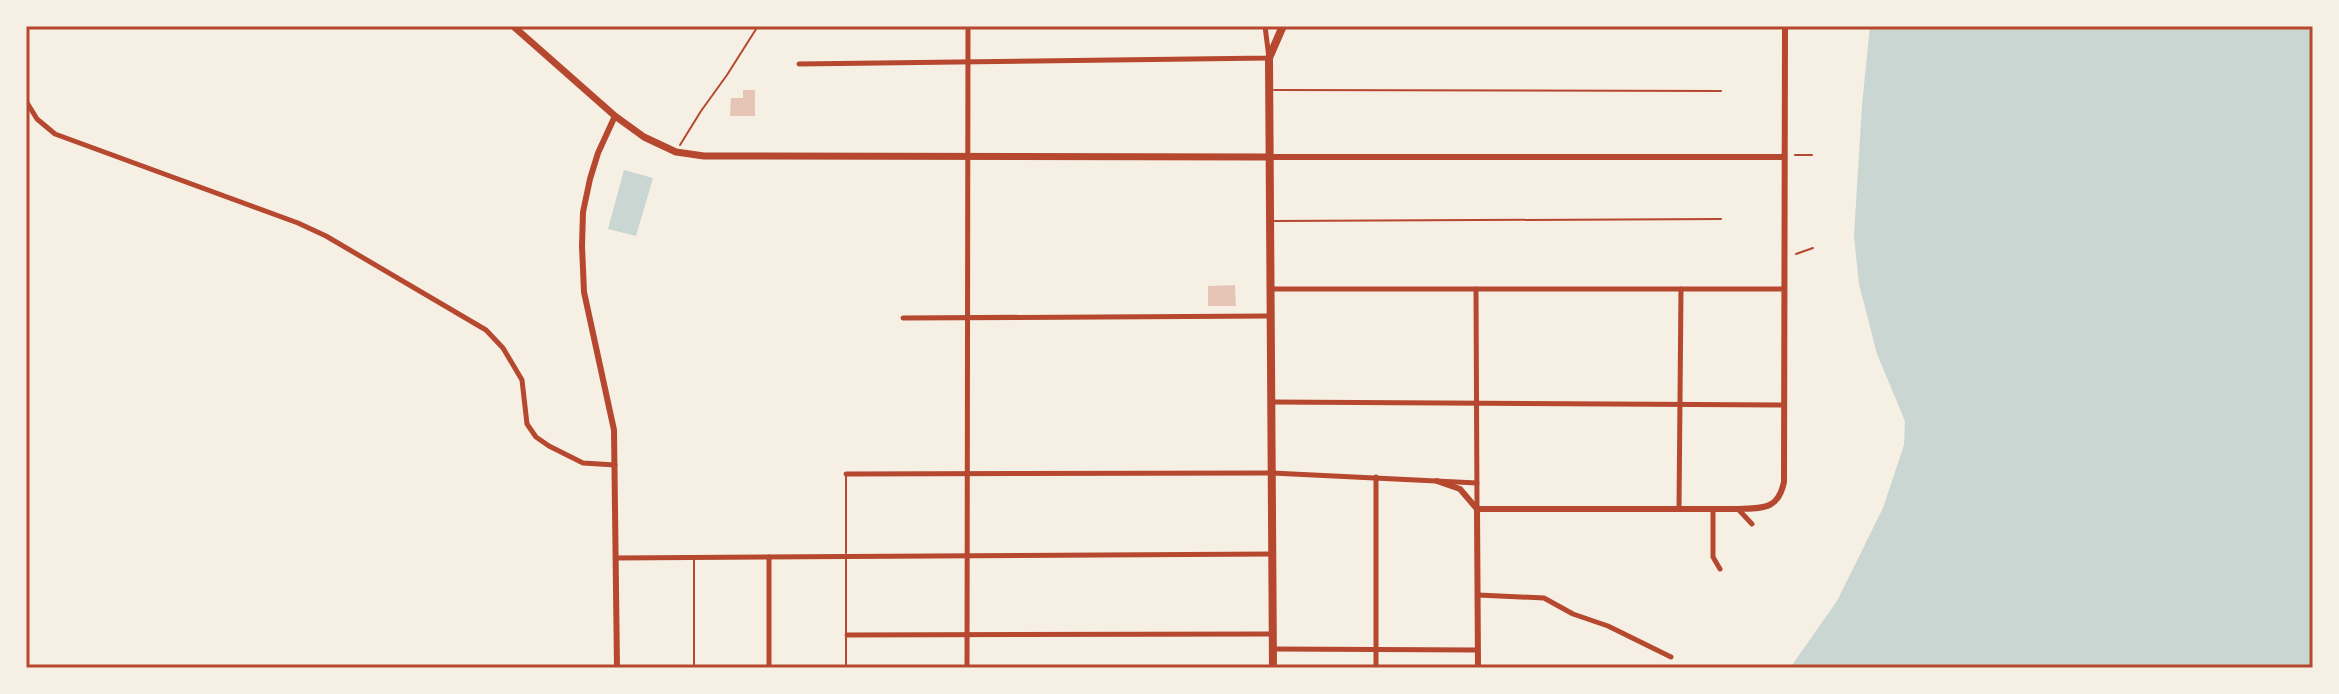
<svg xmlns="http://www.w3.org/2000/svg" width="2339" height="694" font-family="'Fira Sans Condensed',sans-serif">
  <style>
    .water { fill: #c9d6d2 }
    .building { fill: #e6c5b7 }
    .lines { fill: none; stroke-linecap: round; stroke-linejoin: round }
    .path { stroke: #b5482f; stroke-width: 2 }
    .service { stroke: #b5482f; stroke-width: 2 }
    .minor { stroke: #b5482f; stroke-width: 5 }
    .tertiary { stroke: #b5482f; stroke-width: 6 }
    .secondary { stroke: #b5482f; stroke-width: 7 }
    .primary { stroke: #b5482f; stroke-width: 8 }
    .neatline { fill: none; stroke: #b5482f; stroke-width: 3 }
  </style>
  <rect width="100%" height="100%" fill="#f6efe4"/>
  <!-- water -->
  <g class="water">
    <polygon points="1870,26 2313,26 2313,668 1790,668 1837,601 1883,508 1904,445 1905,421 1877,354 1859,284 1854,236 1862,105"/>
    <polygon points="624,170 653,178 636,236 608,229"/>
  </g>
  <!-- building -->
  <g class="building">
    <polygon points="743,90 755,90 755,116 730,116 731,98 743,98"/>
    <polygon points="1235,285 1236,306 1208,306 1208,286"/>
  </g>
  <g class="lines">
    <!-- path -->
    <g class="path">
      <polyline points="680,145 701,111 727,75 758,26"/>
      <polyline points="1795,155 1812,155"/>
      <polyline points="1796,254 1813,248"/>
    </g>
    <!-- service -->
    <g class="service">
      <polyline points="1274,90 1721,91"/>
      <polyline points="1274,221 1721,219"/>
      <polyline points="846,553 846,475"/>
      <polyline points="694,559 694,668"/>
      <polyline points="846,559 846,668"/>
    </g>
    <!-- minor -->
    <g class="minor">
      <polyline points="799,64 1269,58 1265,26"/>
      <polyline points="26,101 37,119 55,134 298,223 326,236 486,330 503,348 522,380 527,424 536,437 549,446 583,463 615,465"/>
      <polyline points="1272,289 1783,289"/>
      <polyline points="1476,289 1477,508"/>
      <polyline points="903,318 1271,316"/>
      <polyline points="1273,402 1783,405"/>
      <polyline points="846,474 1272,473 1477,483"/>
      <polyline points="1376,477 1376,668"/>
      <polyline points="1679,509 1681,289"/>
      <polyline points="1738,509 1752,524"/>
      <polyline points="1713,510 1713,557 1720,569"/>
      <polyline points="769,557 769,668"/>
      <polyline points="616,558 1273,554"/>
      <polyline points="1478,595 1544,598 1573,614 1608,626 1671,657"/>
      <polyline points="847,635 1272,634"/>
      <polyline points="1273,649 1478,650"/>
      <polyline points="967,668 968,26"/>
    </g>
    <!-- tertiary -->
    <g class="tertiary">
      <polyline points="615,116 598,153 590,179 583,212 582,246 584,292 614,430 617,668"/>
      <polyline points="1271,157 1784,157"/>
      <polyline points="1437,481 1460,489 1477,509"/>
      <path d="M1477 509H1738C1763 508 1778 510 1784 482L1785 26"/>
      <polyline points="1477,509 1478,668"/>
    </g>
    <!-- secondary -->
    <polyline class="secondary" points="513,26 615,116 644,137 676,152 704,156 724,156 1271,157"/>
    <!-- primary -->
    <polyline class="primary" points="1273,668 1269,58 1283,26"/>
  </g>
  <!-- border -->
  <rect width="2339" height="694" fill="none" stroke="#f6efe4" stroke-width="56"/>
  <rect x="28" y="28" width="2283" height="638" class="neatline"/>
</svg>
